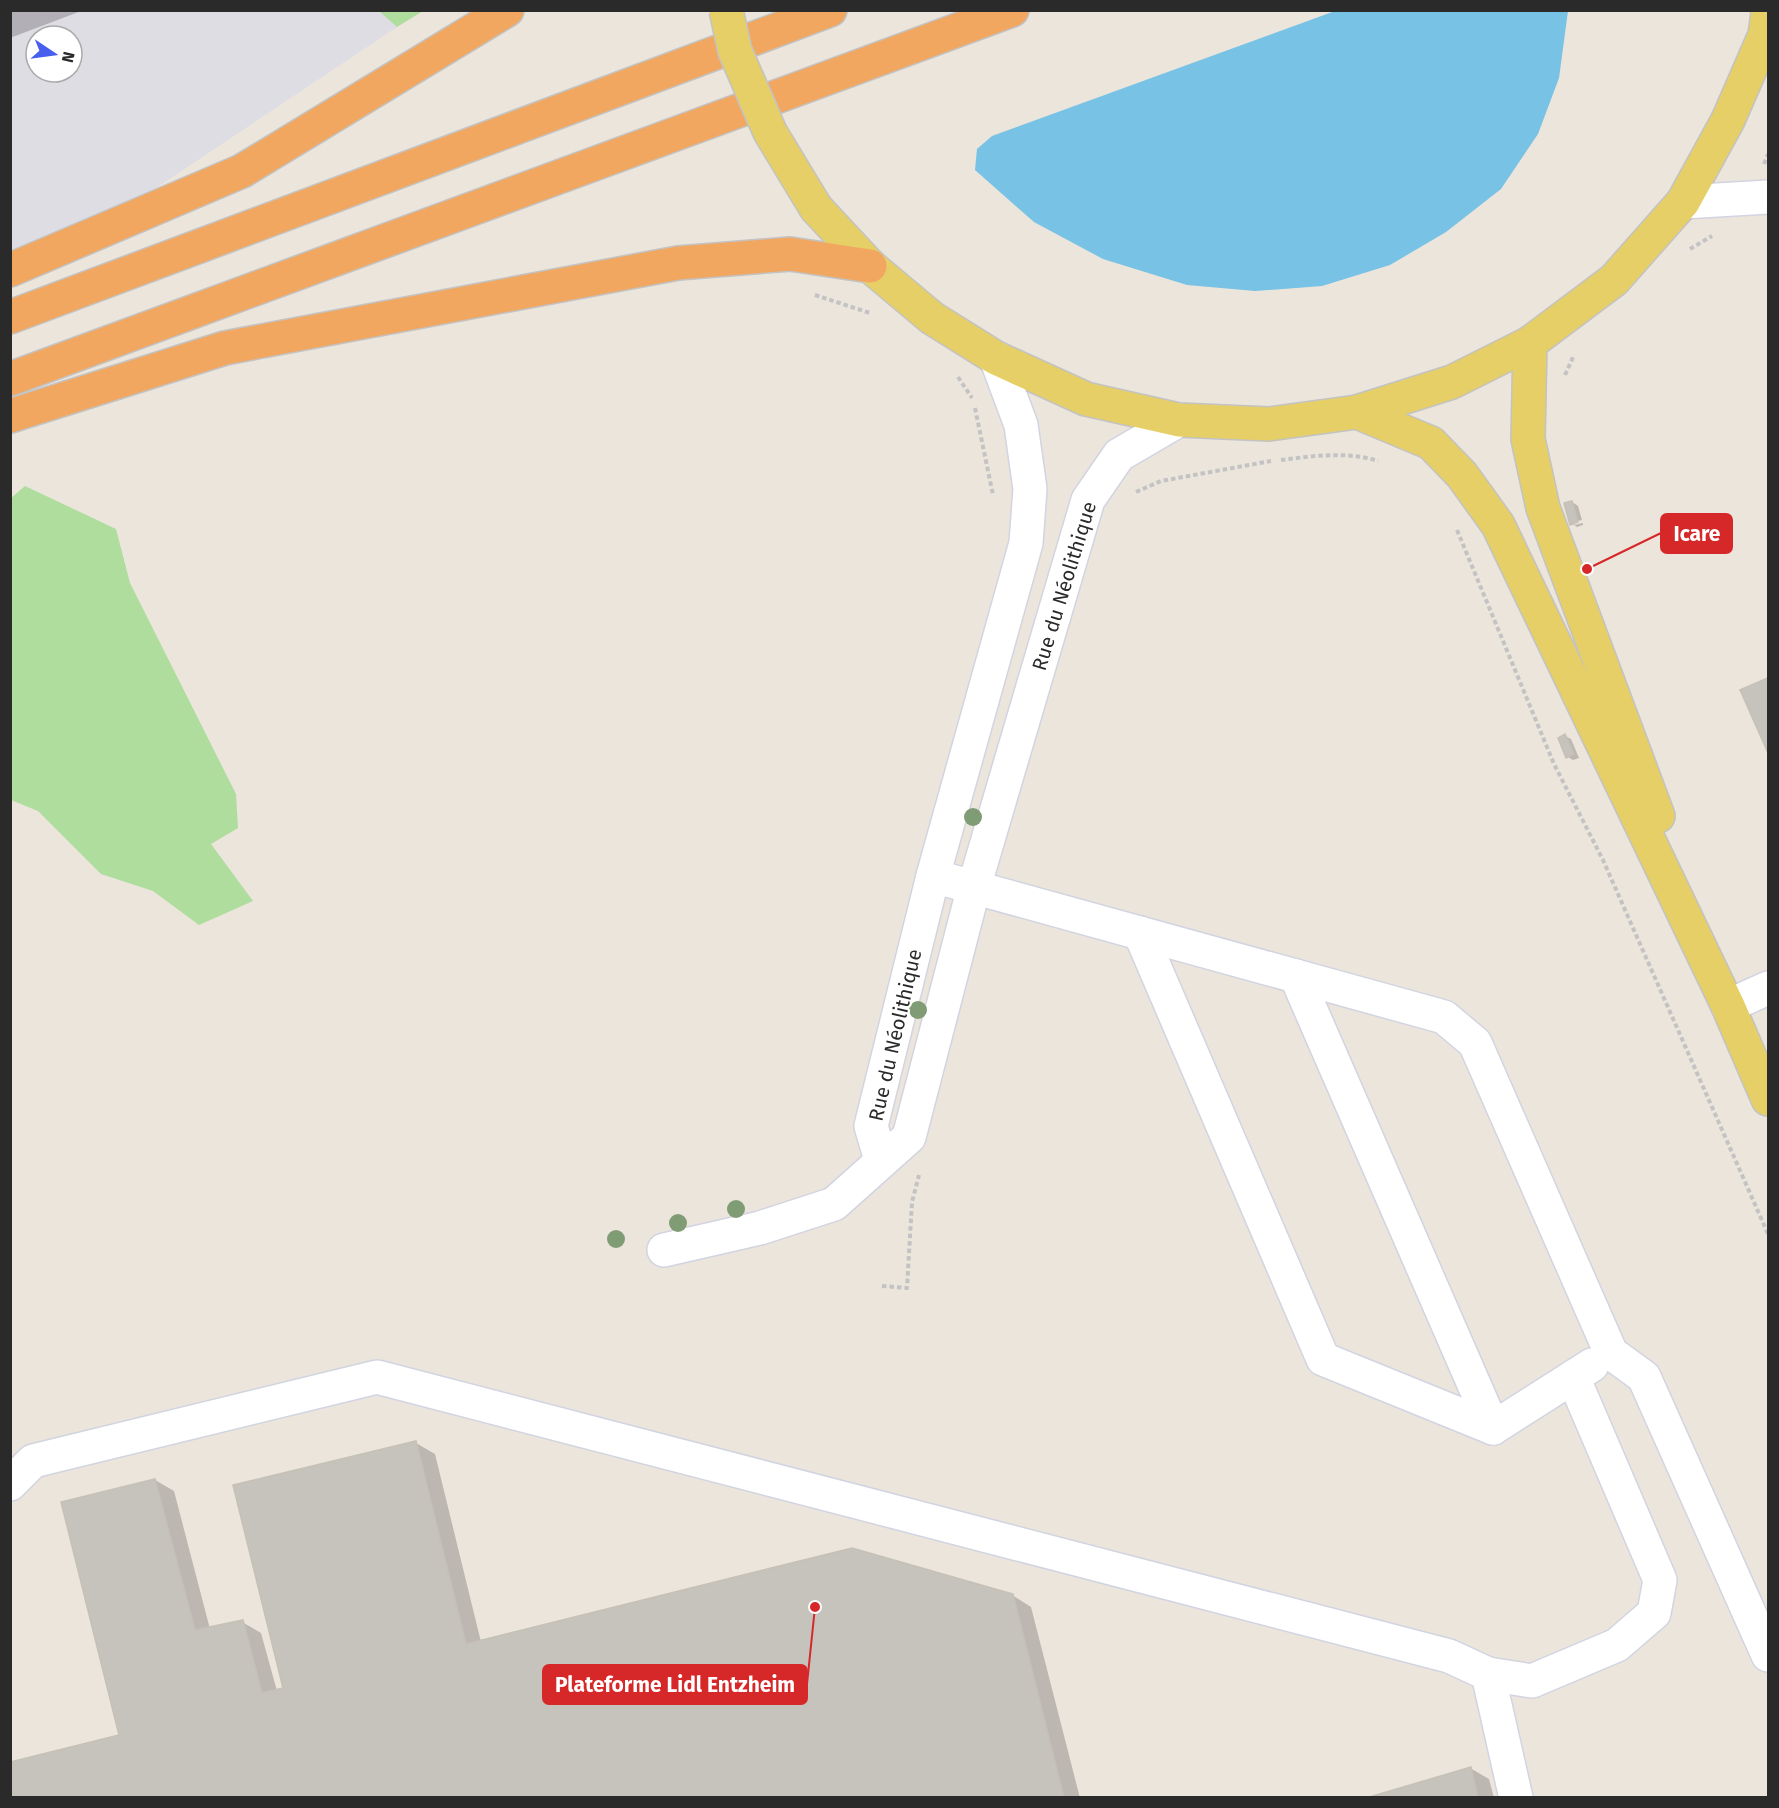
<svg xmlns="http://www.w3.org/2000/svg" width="1779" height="1808" font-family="'Fira Sans',sans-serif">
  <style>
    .industrial { fill: #dfdde4; fill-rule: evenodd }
    .green { fill: #afdd9d }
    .water { fill: #77c2e5 }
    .shadow { fill: #0003 }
    .building { fill: #c6c2bc; stroke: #c6c1b6; stroke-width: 1.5 }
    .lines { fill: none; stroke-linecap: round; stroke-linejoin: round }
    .minor-casing { stroke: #d2d4e1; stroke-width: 36 }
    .major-casing { stroke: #c3c3c3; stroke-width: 36 }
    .highway-casing { stroke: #c3c3c3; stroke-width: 36 }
    .path { stroke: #c3c3c3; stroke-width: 4; stroke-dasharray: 4.5 3; stroke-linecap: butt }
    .minor { stroke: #fff; stroke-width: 33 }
    .major { stroke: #e6cf66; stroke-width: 33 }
    .highway { stroke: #f2a760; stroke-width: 33 }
    .major-bridge-casing { stroke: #c3c3c3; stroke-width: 36; stroke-linecap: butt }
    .major-bridge { stroke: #e6cf66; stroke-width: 33 }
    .tree { fill: #809c74 }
    .labels { text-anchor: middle; stroke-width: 4.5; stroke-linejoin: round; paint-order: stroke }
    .street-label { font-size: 20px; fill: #2a2a2a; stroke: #fff }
    .leader { fill: none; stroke: #d62828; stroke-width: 2 }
    .callout-dot { fill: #d62828; stroke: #fff; stroke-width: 2 }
    .callout { fill: #d62828; stroke: #d62828; stroke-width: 2 }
    .callout-label { font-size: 21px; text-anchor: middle; font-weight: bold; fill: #fff }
  </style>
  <rect width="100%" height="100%" fill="#ebe5dc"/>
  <!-- industrial -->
  <path class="industrial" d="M379 10 397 27 11 285V11ZM36 36H72V72H36Z"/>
  <!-- green -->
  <g class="green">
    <polygon points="379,11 423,11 397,27"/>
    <polygon points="25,486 116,529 130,583 236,794 238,828 211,844 253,901 199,925 153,891 101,874 38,811 11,800 10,499"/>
  </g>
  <!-- water -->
  <polygon class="water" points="1335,11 1568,11 1559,78 1538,134 1501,189 1446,232 1390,265 1322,286 1255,291 1187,285 1103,259 1034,222 975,170 977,149 992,136"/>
  <!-- shadow -->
  <g class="shadow">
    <polygon points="10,10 84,10 10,38"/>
    <polygon points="1572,502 1578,506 1582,520 1574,522 1574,525 1571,524"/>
    <polygon points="1583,523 1583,525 1577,527 1574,525"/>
    <polygon points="1768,679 1768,750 1742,691"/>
    <polygon points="1565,736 1571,739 1579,758 1573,760 1568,757"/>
    <polygon points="416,1443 435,1454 481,1642 1012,1595 1031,1607 1080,1798 10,1798 120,1736 155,1480 174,1491 210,1629 242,1622 261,1633 277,1691 285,1689"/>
    <polygon points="1470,1768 1489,1779 1494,1798 1371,1798"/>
  </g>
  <!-- building -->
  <g class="building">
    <polygon points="1572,501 1578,522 1570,525 1564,503"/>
    <polygon points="1768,678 1768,753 1740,690"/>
    <polygon points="1565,734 1574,754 1566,758 1558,738"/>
    <polygon points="416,1441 466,1644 852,1548 1013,1594 1064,1798 10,1798 10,1762 119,1735 61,1502 155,1479 195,1630 243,1620 262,1693 283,1688 233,1485"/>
    <polygon points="1471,1767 1478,1798 1366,1798"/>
  </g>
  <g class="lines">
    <defs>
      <g id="minor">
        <polyline points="1683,202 1768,197"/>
        <polyline points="933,876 1444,1017 1475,1043 1611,1353 1644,1377 1768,1655"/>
        <polyline points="1140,933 1323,1359 1493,1428"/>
        <polyline points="1296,976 1493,1428"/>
        <polyline points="1728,1006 1768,988"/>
        <polyline points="881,1160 871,1126 933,876 1026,543 1030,489 1021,425 996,358"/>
        <polyline points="664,1250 760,1228 834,1204 909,1137 974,887 1088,500 1119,455 1179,420"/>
        <polyline points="1493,1428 1592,1365"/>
        <polyline points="10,1484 33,1461 377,1377 1449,1656 1488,1674 1532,1681 1617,1645 1654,1613 1660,1580 1573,1377"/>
        <polyline points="1488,1674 1516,1798"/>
      </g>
      <g id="major">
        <polyline points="816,208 870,266 932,318 996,358 1086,399 1179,420 1269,424 1357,412 1452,382 1530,343 1614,280 1683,202 1728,120 1765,35 1768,13"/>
        <polyline points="1530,343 1528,439 1543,508 1658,816"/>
        <polyline points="1357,412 1431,443 1462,475 1498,525 1728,1006 1768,1099"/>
      </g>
      <g id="highway">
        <polyline points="10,270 242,171 507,10"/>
        <polyline points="10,317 830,10"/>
        <polyline points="10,379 1012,10"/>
        <polyline points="10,416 225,348 678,263 790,254 870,266"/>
      </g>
    </defs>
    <!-- minor casing -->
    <use href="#minor" class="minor-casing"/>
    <!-- major casing -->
    <use href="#major" class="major-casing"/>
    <!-- highway casing -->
    <use href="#highway" class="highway-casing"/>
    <!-- path -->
    <g class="path">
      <polyline points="1764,164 1768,154"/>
      <polyline points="1690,249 1712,236"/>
      <polyline points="815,295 870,313"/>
      <polyline points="1565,375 1574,355"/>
      <polyline points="958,377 972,398"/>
      <polyline points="975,408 993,495"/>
      <path d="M1281 460C1313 456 1347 451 1378 461"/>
      <polyline points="1136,492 1161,481 1271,461"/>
      <polyline points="1457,530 1554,764 1603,860 1768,1234"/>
      <polyline points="882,1286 907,1288 912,1202 919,1175"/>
    </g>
    <!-- minor -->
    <use href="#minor" class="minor"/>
    <!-- major -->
    <use href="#major" class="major"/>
    <!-- highway -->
    <use href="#highway" class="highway"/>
    <defs>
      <polyline id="major-bridge" points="726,10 735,51 770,132 816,208"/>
    </defs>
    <!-- major-bridge casing -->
    <use href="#major-bridge" class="major-bridge-casing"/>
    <!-- major-bridge -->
    <use href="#major-bridge" class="major-bridge"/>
  </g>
  <!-- trees -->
  <g class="tree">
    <circle cx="973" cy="817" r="9"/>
    <circle cx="918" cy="1010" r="9"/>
    <circle cx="736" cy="1209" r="9"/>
    <circle cx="678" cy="1223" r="9"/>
    <circle cx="616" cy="1239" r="9"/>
  </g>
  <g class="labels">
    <!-- street labels -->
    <g class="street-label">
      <text transform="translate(1064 586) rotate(-73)" y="7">Rue du Néolithique</text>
      <text transform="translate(895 1035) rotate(-77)" y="7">Rue du Néolithique</text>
    </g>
  </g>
  <!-- callouts -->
  <path class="leader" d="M1587 569L1661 533M815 1607L807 1684"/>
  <g class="callout-dot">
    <circle cx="1587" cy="569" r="6"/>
    <circle cx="815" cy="1607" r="6"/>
  </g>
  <g class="callout">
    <rect x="1661" y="514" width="71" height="39" rx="6"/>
    <rect x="543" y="1665" width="264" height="39" rx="6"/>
  </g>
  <g class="callout-label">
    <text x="1697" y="541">Icare</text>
    <text x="675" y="1692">Plateforme Lidl Entzheim</text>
  </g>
  <!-- border -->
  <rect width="1779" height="1808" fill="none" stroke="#2a2a2a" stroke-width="24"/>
  <!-- north arrow -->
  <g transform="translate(54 54) rotate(103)"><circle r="28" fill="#ffffff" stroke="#aaaaaa" stroke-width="1.5"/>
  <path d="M0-4.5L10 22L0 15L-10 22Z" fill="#485eec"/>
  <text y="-9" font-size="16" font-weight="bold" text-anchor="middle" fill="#2a2a2a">N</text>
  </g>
</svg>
